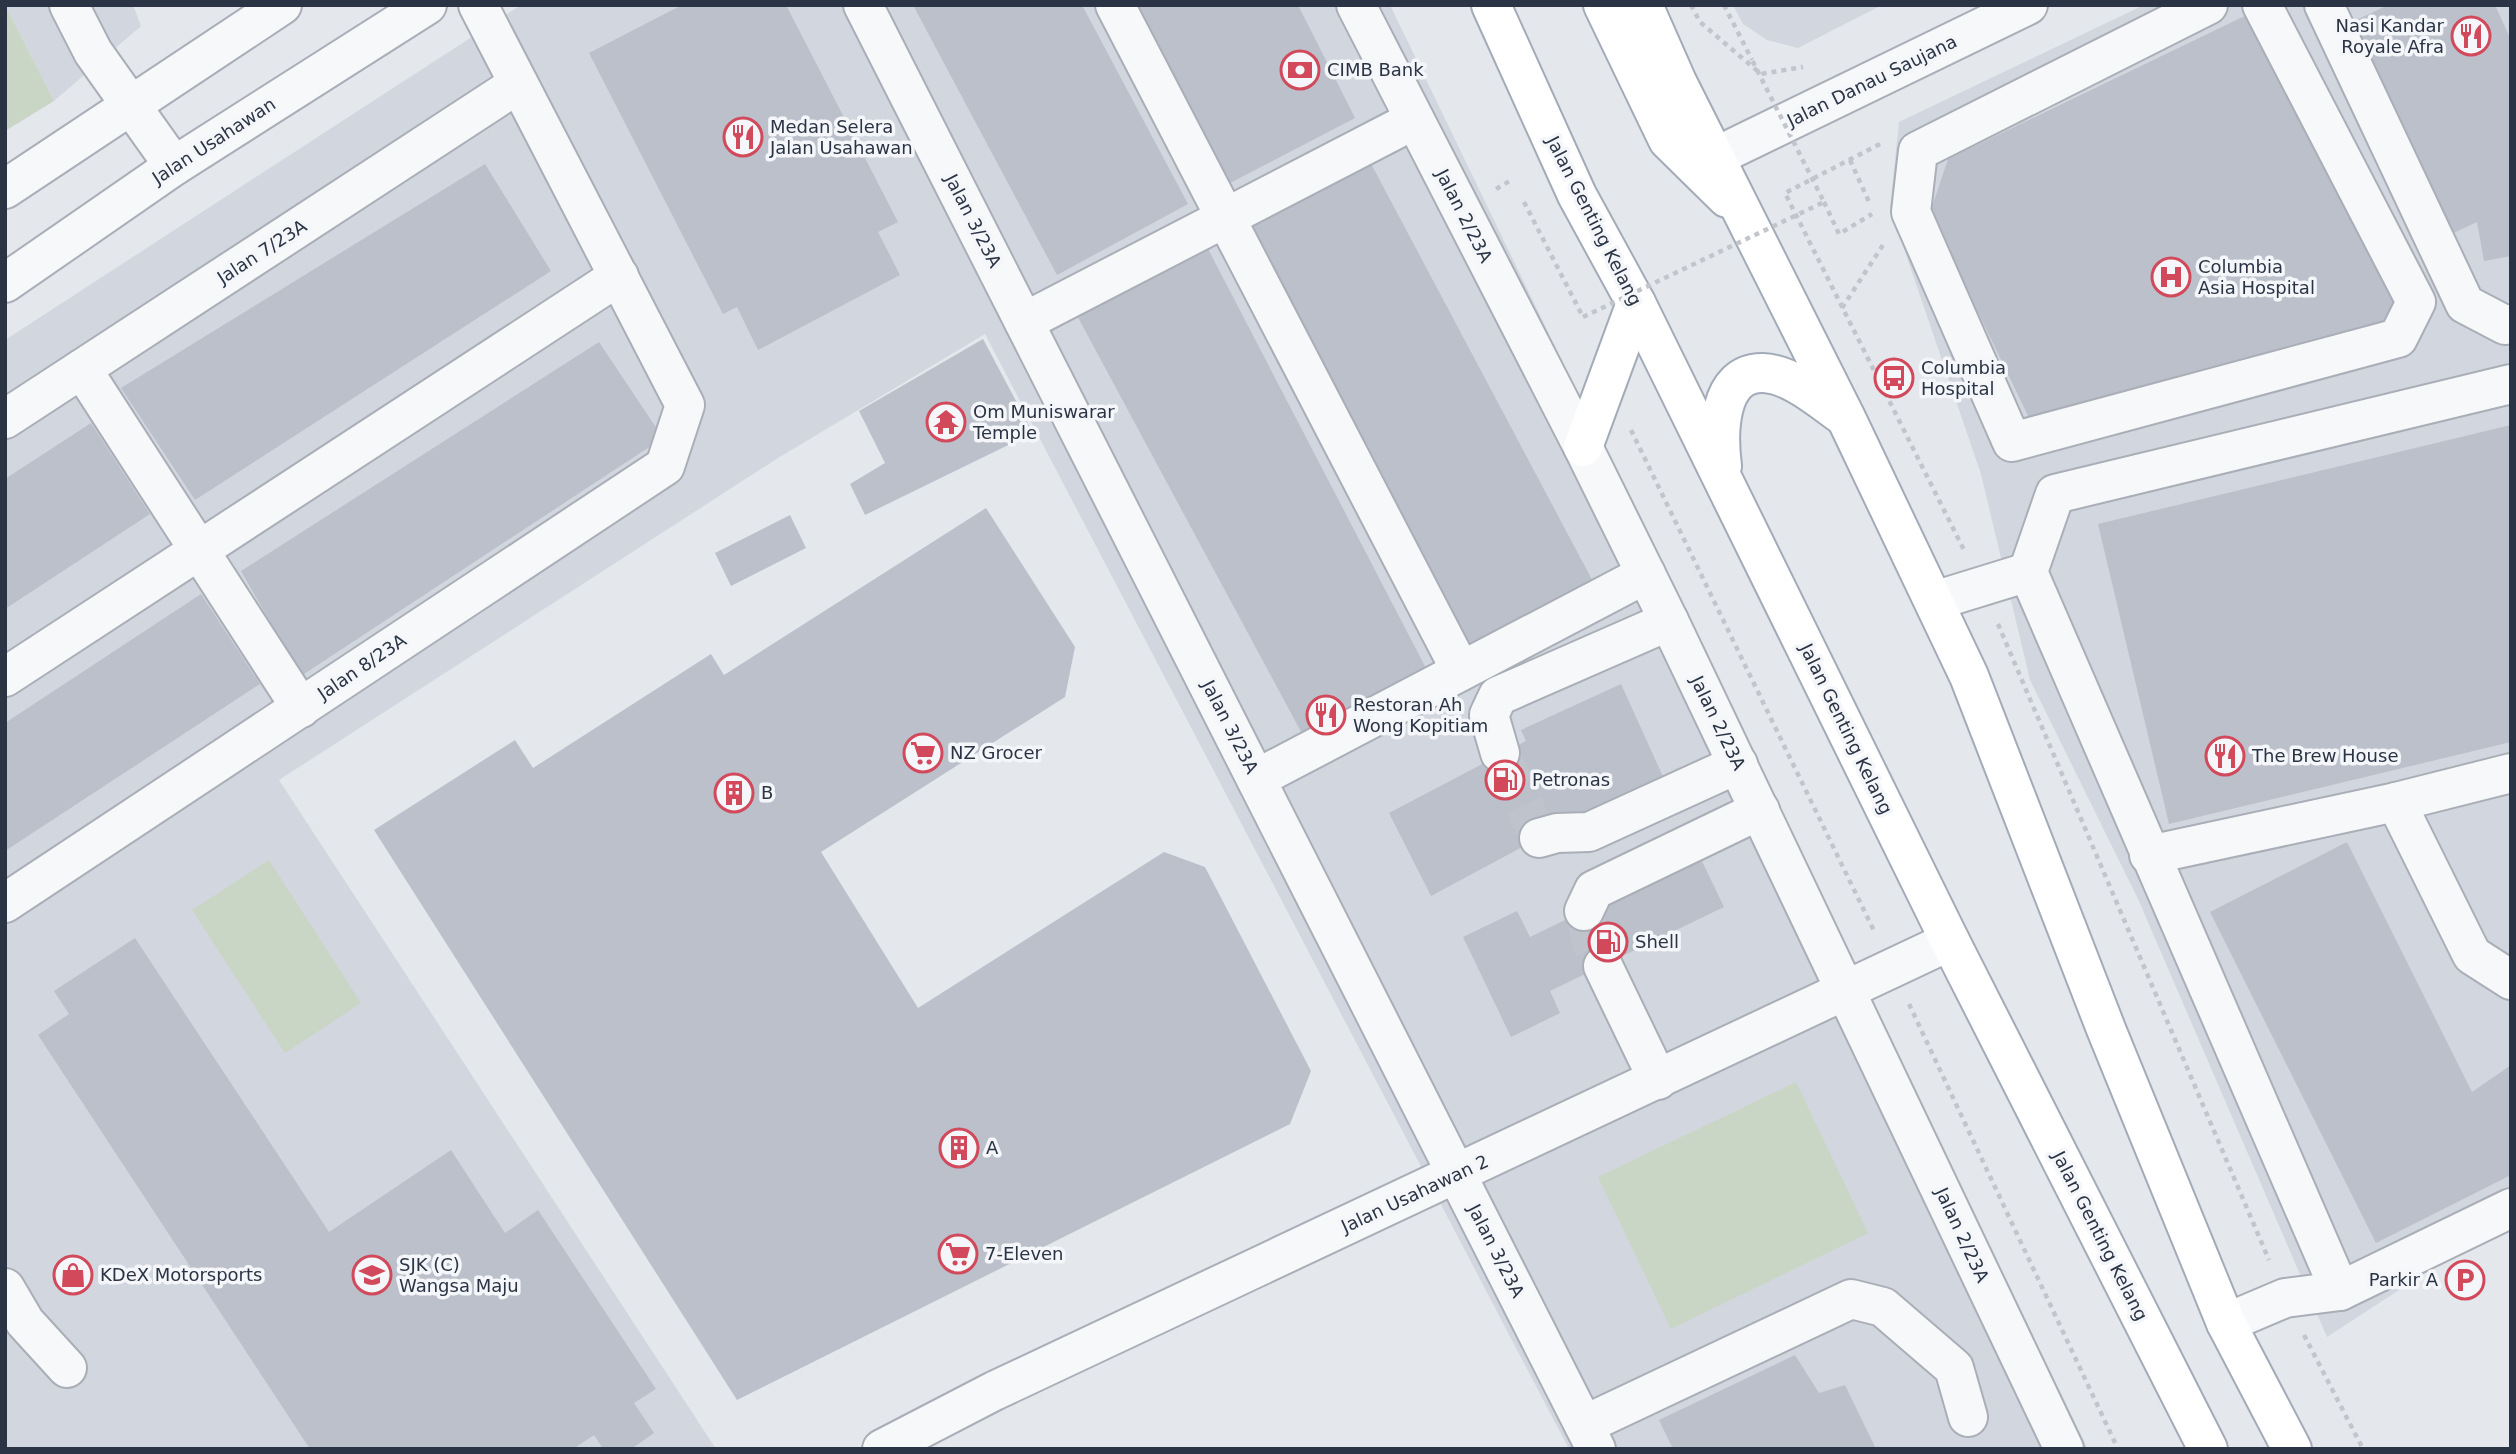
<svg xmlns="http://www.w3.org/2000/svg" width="2516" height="1454" font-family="'DejaVu Sans',sans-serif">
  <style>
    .built { fill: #d2d6de }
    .green { fill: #c9d6c5 }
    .building { fill: #bbc0ca }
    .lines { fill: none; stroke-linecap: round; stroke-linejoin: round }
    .minor-tunnel { stroke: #bfc3cb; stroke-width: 38; stroke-dasharray: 38 19; stroke-linecap: butt }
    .minor-casing { stroke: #a9aeb7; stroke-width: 42 }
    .major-casing { stroke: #a3abb8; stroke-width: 42 }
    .path { stroke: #c2c5cb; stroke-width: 4.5; stroke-dasharray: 5 5; stroke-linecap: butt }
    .minor { stroke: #f7f8fa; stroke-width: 38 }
    .major { stroke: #fff; stroke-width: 38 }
    .path-bridge { stroke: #c2c5cb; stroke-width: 4.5; stroke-dasharray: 5 5; stroke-linecap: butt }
    .labels { text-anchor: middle; stroke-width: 7; stroke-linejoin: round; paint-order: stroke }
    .poi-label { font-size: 18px; fill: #2b3445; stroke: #f4f6f9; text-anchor: start }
    .street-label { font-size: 18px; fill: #2b3445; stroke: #f4f6f9 }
  </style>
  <rect width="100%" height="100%" fill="#e4e7ec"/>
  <!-- built -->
  <g class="built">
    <polygon points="5,5 133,5 141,26 54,101"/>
    <polygon points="521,5 1390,5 2088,1449 1569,1449 985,334 778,458 279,780 716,1449 5,1449 5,340"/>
    <polygon points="1733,5 1882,5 1798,48 1767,40 1743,24"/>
    <polygon points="2144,5 2511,5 2511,1217 2327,1337 2138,899 2030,680 1981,474 1890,208 1899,122"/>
  </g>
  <!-- green -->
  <g class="green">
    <polygon points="5,5 54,101 5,131"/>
    <polygon points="269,860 361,1003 285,1053 192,910"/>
    <polygon points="1796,1082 1868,1233 1671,1329 1598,1177"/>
  </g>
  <!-- building -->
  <g class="building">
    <polygon points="682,5 786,5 898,222 878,232 900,275 758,350 737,307 723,314 589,53"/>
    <polygon points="913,5 1082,5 1188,204 1057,275"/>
    <polygon points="1138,5 1298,5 1355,118 1230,183"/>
    <polygon points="2388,5 2495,5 2511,40 2511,256 2484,261 2477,222 2449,235 2348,24"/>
    <polygon points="2253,12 2402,306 2392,326 2033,426 1930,213 1948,159"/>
    <polygon points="1369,160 1598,591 1475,657 1246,226"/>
    <polygon points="485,164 551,271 195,500 121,388"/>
    <polygon points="1206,245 1430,676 1306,741 1074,310"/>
    <polygon points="983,339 1033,433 865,515 850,484 885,463 859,411"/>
    <polygon points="599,342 663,438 301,676 241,571"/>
    <polygon points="91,423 150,514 5,609 5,479"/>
    <polygon points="2511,425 2511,742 2169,824 2098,524"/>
    <polygon points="986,508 1075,647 1065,697 821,852 918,1008 1164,852 1205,867 1311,1071 1290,1124 737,1400 374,830 515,740 533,768 711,654 724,675"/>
    <polygon points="790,515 806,548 731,586 715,553"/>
    <polygon points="201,594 260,684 5,851 5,723"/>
    <polygon points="1621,684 1665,781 1539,838 1431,896 1389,813 1526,741 1521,730"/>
    <polygon points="2347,842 2472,1092 2511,1065 2511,1175 2376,1243 2210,912"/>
    <polygon points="1699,855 1724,907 1550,991 1560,1013 1511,1037 1463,937 1517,911 1530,937"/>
    <polygon points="135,938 329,1232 451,1150 505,1233 538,1210 656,1389 634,1403 654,1433 631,1449 603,1449 594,1435 573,1449 310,1449 38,1035 69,1014 54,991"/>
    <polygon points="1795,1355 1819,1393 1845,1385 1876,1449 1673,1449 1659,1420"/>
  </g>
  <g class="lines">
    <!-- minor-tunnel -->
    <g class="minor-tunnel">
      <polyline points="1500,753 1539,838"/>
      <polyline points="1584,911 1591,943 1603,966"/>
    </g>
    <defs>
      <g id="minor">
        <polyline points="69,5 93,52 174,166"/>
        <polyline points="863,5 1596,1449"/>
        <polyline points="1115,5 1461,671"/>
        <polyline points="1356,5 1583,447 1669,621 2064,1449"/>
        <polyline points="2208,5 1918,151 1911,212 2012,442 2398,338 2416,302 2262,5"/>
        <polyline points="2324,5 2465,304 2505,325 2511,324"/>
        <polyline points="1717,156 2028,5"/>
        <polyline points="5,189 282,5"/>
        <polyline points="5,283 174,166 427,5"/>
        <polyline points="1024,322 1414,120"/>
        <polyline points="82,369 301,708"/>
        <polyline points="5,419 518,84"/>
        <polyline points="1934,601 2028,572"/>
        <polyline points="5,677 619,276"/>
        <polyline points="1500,753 1489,715 1498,696 1669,621"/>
        <polyline points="1256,779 1646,574"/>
        <polyline points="2396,802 2472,955 2511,980"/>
        <polyline points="1539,838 1557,833 1589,832 1738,764"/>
        <polyline points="2149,855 2396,802 2511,773"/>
        <polyline points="5,903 665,466 685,405 478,5"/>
        <polyline points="1584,911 1594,890 1760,810"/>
        <polyline points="1603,966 1658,1080"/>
        <polyline points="5,1288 25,1322 67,1368"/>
        <polyline points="2340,1291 2511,1208"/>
        <polyline points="2226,1323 2285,1298 2340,1291 2028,572 2055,494 2511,384"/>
        <polyline points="1584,1425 1851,1299 1883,1307 1954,1368 1968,1417"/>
        <polyline points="882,1449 994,1391 1950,941"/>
      </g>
      <g id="major">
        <polyline points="1491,5 1577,195 1636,303 1950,941 2208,1449"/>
        <polyline points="1603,5 1668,140 1727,198"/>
        <polyline points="1643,5 1677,82 1846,418 1969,676 2106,1029 2226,1323 2292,1449"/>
        <polyline points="1583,447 1636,303"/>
        <path d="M1722 466C1718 435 1717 372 1763 373 1792 374 1822 401 1845 417"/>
      </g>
    </defs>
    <!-- minor casing -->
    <use href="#minor" class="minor-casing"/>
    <!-- major casing -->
    <use href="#major" class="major-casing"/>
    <!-- path -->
    <g class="path">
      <polyline points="1691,5 1700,22 1761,74 1803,67"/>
      <polyline points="1724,5 1752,60"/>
      <polyline points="1880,144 1785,193 1964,550"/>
      <polyline points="1850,160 1870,204"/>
      <polyline points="1496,189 1513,179"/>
      <polyline points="1524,202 1583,317"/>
      <polyline points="1824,202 1839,234 1872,214"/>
      <polyline points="1842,308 1883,245"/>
      <polyline points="1631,430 1875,933"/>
      <polyline points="1998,624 2269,1260"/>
      <polyline points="1909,1004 2118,1449"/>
      <polyline points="2304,1335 2363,1449"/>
    </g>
    <!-- minor -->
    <use href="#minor" class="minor"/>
    <!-- major -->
    <use href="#major" class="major"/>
    <!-- path-bridge -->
    <polyline class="path-bridge" points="1583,317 1824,202 1752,60"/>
  </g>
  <!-- icons -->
  <defs>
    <symbol id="restaurant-ring" viewBox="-11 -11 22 22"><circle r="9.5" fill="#f4f6f9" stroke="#d1495b" stroke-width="1.5"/><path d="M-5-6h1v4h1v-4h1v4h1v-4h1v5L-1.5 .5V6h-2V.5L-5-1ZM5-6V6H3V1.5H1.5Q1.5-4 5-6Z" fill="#d1495b"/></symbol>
    <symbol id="bank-ring" viewBox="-11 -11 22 22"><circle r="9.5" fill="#f4f6f9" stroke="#d1495b" stroke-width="1.5"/><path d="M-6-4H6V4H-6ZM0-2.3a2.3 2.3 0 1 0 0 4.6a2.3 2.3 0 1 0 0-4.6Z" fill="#d1495b"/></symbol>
    <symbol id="hospital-ring" viewBox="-11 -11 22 22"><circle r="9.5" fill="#f4f6f9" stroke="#d1495b" stroke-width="1.5"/><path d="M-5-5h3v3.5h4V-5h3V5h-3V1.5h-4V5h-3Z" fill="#d1495b"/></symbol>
    <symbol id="bus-ring" viewBox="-11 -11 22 22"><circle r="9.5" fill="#f4f6f9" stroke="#d1495b" stroke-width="1.5"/><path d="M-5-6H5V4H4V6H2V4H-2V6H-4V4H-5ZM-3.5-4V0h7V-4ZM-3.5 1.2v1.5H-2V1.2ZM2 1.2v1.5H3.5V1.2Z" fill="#d1495b"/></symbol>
    <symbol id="temple-ring" viewBox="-11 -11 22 22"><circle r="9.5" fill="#f4f6f9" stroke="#d1495b" stroke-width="1.5"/><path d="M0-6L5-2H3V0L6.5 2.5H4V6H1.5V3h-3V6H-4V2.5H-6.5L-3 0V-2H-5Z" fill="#d1495b"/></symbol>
    <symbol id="supermarket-ring" viewBox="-11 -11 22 22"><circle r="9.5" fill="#f4f6f9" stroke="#d1495b" stroke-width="1.5"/><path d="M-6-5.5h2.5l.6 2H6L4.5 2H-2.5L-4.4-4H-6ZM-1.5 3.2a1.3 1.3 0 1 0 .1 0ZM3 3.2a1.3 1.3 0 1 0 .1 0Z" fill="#d1495b"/></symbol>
    <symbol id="fuel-ring" viewBox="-11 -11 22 22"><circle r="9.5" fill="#f4f6f9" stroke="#d1495b" stroke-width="1.5"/><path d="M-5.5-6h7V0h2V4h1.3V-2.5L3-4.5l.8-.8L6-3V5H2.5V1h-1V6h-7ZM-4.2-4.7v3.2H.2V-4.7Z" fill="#d1495b"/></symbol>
    <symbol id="building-ring" viewBox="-11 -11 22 22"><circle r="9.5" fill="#f4f6f9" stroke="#d1495b" stroke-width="1.5"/><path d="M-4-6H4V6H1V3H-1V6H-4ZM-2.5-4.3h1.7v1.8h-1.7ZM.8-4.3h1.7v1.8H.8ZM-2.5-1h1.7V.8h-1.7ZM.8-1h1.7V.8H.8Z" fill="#d1495b"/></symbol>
    <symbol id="shop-ring" viewBox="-11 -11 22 22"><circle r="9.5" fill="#f4f6f9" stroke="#d1495b" stroke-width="1.5"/><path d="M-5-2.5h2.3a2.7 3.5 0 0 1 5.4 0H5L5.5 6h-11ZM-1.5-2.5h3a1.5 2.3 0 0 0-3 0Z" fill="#d1495b"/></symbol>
    <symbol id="school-ring" viewBox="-11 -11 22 22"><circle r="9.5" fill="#f4f6f9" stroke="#d1495b" stroke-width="1.5"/><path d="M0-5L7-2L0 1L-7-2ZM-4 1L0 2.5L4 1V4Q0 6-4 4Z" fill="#d1495b"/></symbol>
    <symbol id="parking-ring" viewBox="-11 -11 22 22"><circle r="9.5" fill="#f4f6f9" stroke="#d1495b" stroke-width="1.5"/><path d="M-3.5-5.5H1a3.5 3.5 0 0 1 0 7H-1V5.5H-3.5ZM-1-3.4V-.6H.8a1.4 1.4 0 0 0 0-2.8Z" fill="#d1495b"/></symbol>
  </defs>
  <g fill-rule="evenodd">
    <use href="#restaurant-ring" x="2449" y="14" width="44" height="44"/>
    <use href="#bank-ring" x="1278" y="48" width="44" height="44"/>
    <use href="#restaurant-ring" x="721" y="115" width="44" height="44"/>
    <use href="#hospital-ring" x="2149" y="255" width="44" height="44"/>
    <use href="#bus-ring" x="1872" y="356" width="44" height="44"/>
    <use href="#temple-ring" x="924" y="400" width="44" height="44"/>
    <use href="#restaurant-ring" x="1304" y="693" width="44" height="44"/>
    <use href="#supermarket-ring" x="901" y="731" width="44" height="44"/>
    <use href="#restaurant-ring" x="2203" y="734" width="44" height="44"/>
    <use href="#fuel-ring" x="1483" y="758" width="44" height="44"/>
    <use href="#building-ring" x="712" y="771" width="44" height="44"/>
    <use href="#fuel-ring" x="1586" y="920" width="44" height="44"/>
    <use href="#building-ring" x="937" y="1126" width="44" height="44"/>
    <use href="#supermarket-ring" x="936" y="1232" width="44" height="44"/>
    <use href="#shop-ring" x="51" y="1253" width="44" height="44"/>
    <use href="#school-ring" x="350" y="1253" width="44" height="44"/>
    <use href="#parking-ring" x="2443" y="1258" width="44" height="44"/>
  </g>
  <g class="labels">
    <!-- poi labels -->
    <g class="poi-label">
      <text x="2444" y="32" text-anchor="end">Nasi Kandar<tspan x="2444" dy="21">Royale Afra</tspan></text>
      <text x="1327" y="76">CIMB Bank</text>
      <text x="770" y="133">Medan Selera<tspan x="770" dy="21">Jalan Usahawan</tspan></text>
      <text x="2198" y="273">Columbia<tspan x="2198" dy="21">Asia Hospital</tspan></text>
      <text x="1921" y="374">Columbia<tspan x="1921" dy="21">Hospital</tspan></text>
      <text x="973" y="418">Om Muniswarar<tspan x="973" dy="21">Temple</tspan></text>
      <text x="1353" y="711">Restoran Ah<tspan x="1353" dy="21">Wong Kopitiam</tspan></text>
      <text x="950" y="759">NZ Grocer</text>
      <text x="2252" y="762">The Brew House</text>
      <text x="1532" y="786">Petronas</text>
      <text x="761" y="799">B</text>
      <text x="1635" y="948">Shell</text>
      <text x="986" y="1154">A</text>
      <text x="985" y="1260">7-Eleven</text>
      <text x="399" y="1271">SJK (C)<tspan x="399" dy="21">Wangsa Maju</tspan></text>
      <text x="100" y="1281">KDeX Motorsports</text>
      <text x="2438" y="1286" text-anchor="end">Parkir A</text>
    </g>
    <!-- street labels -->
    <g class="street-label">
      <text transform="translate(1872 81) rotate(-26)" y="6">Jalan Danau Saujana</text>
      <text transform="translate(214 141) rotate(-33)" y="6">Jalan Usahawan</text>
      <text transform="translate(1464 216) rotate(63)" y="6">Jalan 2/23A</text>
      <text transform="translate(973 221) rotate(63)" y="6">Jalan 3/23A</text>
      <text transform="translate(1594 221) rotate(63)" y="6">Jalan Genting Kelang</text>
      <text transform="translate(262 252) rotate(-33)" y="6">Jalan 7/23A</text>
      <text transform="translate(362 667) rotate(-34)" y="6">Jalan 8/23A</text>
      <text transform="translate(1718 723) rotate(64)" y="6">Jalan 2/23A</text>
      <text transform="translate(1230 727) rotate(63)" y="6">Jalan 3/23A</text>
      <text transform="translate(1846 729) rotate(64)" y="6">Jalan Genting Kelang</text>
      <text transform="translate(1415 1194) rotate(-25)" y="6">Jalan Usahawan 2</text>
      <text transform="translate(1962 1235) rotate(65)" y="6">Jalan 2/23A</text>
      <text transform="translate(2100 1236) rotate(63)" y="6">Jalan Genting Kelang</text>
      <text transform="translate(1496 1251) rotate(63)" y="6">Jalan 3/23A</text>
    </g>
  </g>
  <!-- border -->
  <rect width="2516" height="1454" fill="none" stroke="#2b3445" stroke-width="14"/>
</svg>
